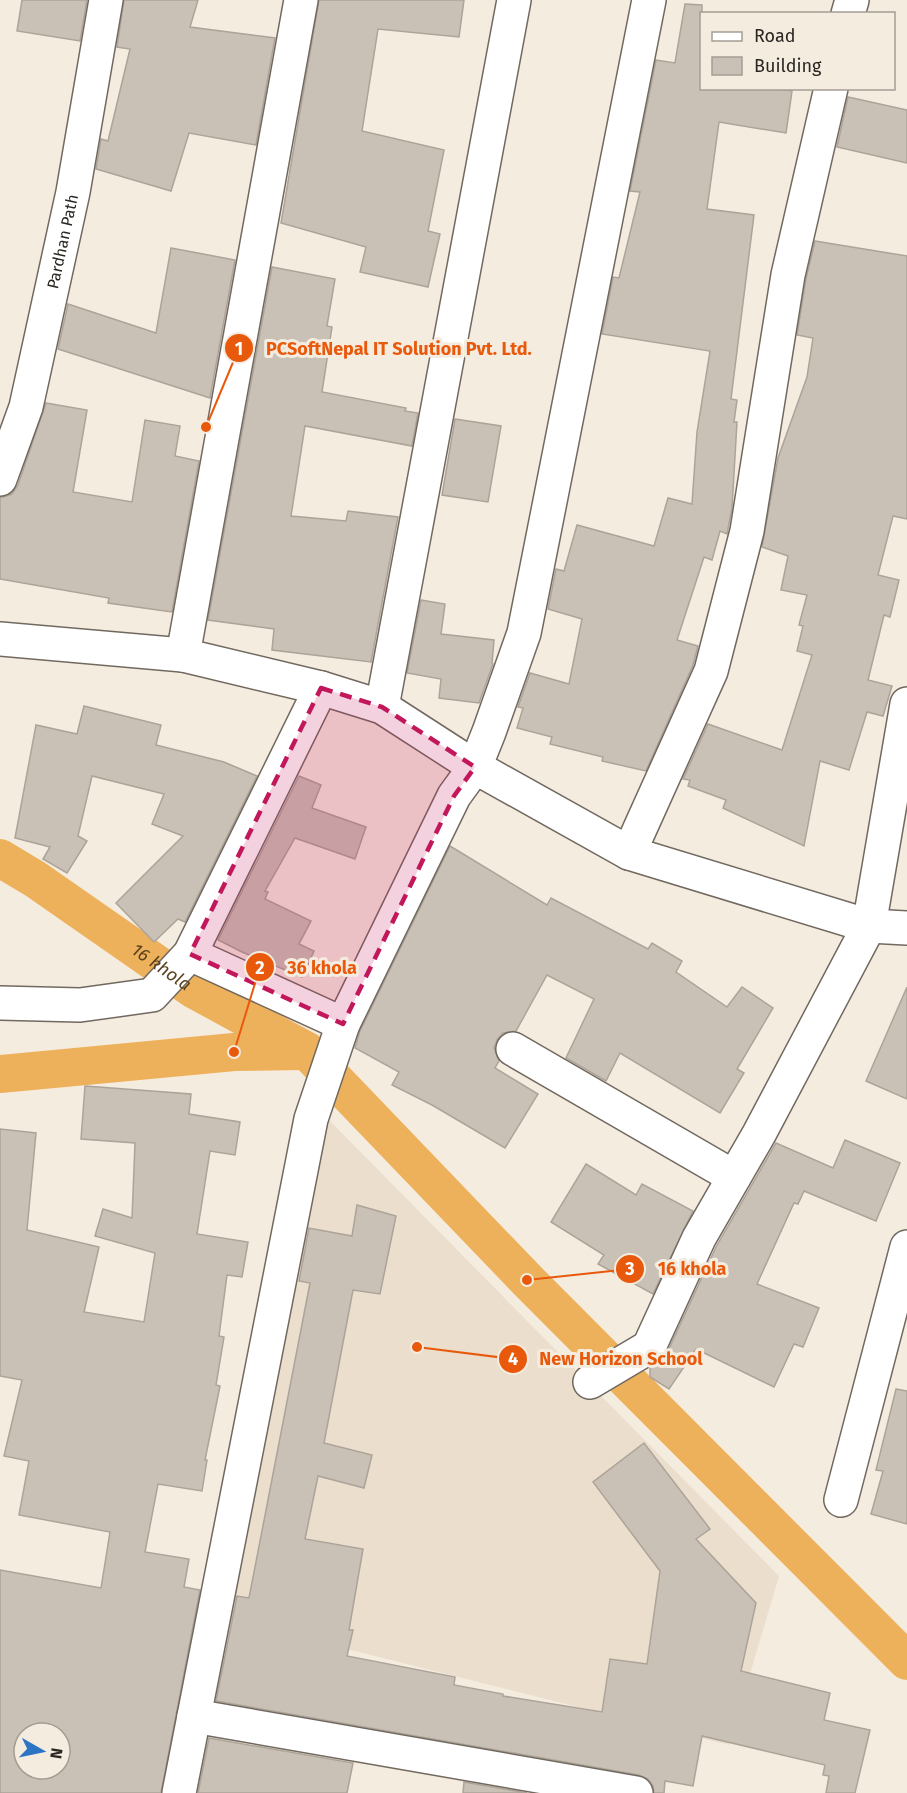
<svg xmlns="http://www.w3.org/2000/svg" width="907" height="1793" font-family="'Fira Sans',sans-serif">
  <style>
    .built { fill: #ecdecd }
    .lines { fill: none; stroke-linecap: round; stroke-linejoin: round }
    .canal { stroke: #eeb15b; stroke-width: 38 }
    .building { fill: #cac1b6; stroke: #aca399; stroke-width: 1.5; fill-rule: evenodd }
    .minor-casing { stroke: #71695f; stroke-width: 36 }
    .minor { stroke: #fff; stroke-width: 33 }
    .marked { fill: #c2185b; fill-opacity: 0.2; stroke: #c2185b; stroke-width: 4.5; stroke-dasharray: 12 8; stroke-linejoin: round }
    .labels { text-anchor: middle; stroke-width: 6; stroke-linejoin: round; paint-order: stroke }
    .street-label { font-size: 16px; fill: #2a2723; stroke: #f5ece0 }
    .water-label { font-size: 18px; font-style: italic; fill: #5c431f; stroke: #f5ece0 }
    .leader { fill: none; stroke: #e8590c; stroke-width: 2 }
    .callout-dot { fill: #e8590c; stroke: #f5ece0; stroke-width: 2 }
    .mark-label { font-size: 18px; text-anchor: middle; font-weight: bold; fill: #fff }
    .callout-label { font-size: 18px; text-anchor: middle; font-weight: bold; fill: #e8590c; stroke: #f5ece0; stroke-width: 6; stroke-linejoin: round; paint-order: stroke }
  </style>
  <rect width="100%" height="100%" fill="#f5ece0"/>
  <!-- built -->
  <polygon class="built" points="327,1118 779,1576 729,1745 227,1619"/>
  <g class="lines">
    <!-- canal -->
    <g class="canal">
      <path id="s1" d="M0 858 35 879 193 989 307 1051 527 1280 907 1661"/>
      <polyline points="0,1074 234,1052 305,1051"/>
    </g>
  </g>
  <!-- building -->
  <g class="building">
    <polygon points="22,0 87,0 80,41 17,31"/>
    <polygon points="124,0 198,0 190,27 275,38 256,145 189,133 171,191 96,169 101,139 108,141 130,49 117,47"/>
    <polygon points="319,0 464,0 459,37 378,29 362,131 444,150 428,231 440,234 428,287 360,272 366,247 281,223"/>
    <polygon points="685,4 702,5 702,88 775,88 792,91 786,133 719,122 707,209 754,215 731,399 737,400 734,422 737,422 732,508 727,534 720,531 712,560 704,557 677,640 698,646 693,665 646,771 602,761 603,757 550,744 552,737 517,728 523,708 518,707 530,673 569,684 582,619 548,609 556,569 564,571 577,525 654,546 668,498 692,504 697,432 710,351 602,334 613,277 619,278 640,192 630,191 656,60 675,63"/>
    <polygon points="848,97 907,110 907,163 837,147"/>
    <polygon points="815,241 907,256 907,519 893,516 878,575 899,580 890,617 884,615 868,680 892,686 883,716 867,712 849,770 820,761 804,846 723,808 726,800 688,786 690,780 683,779 708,724 782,750 812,655 797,651 803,626 799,625 807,595 781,590 788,556 762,547 778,458 807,377 813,338 797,335 806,279"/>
    <polygon points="171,248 235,260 210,398 58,349 68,304 156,333"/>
    <polygon points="272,267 335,279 327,326 332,327 322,392 406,408 405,411 418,413 412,446 305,426 291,516 346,521 348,511 398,517 371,662 272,650 274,629 208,620"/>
    <polygon points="46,403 87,410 73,492 132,502 145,420 180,426 175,456 199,461 172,612 108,603 109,598 0,579 0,498 12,494 18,485"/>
    <polygon points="455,419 501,426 488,502 442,495"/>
    <polygon points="421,600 445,604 441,634 494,640 492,663 493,664 479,703 439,698 441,679 407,673"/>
    <polygon points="84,706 161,725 156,745 224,762 257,776 185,922 178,919 154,942 116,903 183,836 152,824 164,794 92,776 78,836 87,841 67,873 43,859 50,847 15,838 36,725 77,734"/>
    <polygon points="299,776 321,785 312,808 366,827 355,859 295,838 265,891 268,892 265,899 311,921 299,944 314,951 302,977 242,952 218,940"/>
    <polygon points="450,846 547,905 551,898 648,949 652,943 682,961 676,972 727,1007 742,987 773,1008 737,1069 744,1073 720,1113 620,1053 606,1081 566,1058 594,999 547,975 516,1031 503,1033 497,1040 494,1048 499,1061 495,1068 538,1094 505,1148 432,1105 392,1085 399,1072 355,1048 360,1031"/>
    <polygon points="907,987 907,1099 866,1081"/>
    <path d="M85 1086 191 1094 189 1114 240 1122 235 1155 210 1151 197 1234 248 1242 242 1277 227 1275 219 1336 224 1337 216 1385 220 1386 205 1460H207L202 1491 158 1484 145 1552 189 1559 184 1587 200 1590 161 1793H0V1570L101 1588 110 1532 19 1515 29 1461 4 1456 22 1380 0 1376V1129L36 1133 27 1230 99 1247 84 1312 144 1322 155 1253 95 1236 103 1209 132 1218 135 1143 81 1139ZM24 1733H60V1769H24Z"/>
    <polygon points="845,1140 900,1163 876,1221 804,1191 798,1204 794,1203 757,1284 819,1308 803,1347 794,1344 774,1387 696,1349 669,1389 650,1377 650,1368 659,1363 666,1355 716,1247 776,1143 833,1168"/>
    <polygon points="586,1164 636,1195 642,1184 693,1211 653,1294 598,1264 604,1255 551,1222"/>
    <polygon points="357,1205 396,1216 380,1294 353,1290 324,1443 372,1455 364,1488 318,1476 305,1539 363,1549 349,1630 353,1630 347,1656 455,1677 454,1685 503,1694 503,1696 602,1712 610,1659 647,1664 660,1571 593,1482 644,1443 710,1529 696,1539 756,1603 741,1671 830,1693 824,1720 870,1730 855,1793 826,1793 829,1776 823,1775 825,1765 702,1736 693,1786 665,1781 664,1793 654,1793 653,1786 648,1779 639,1775 216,1701 237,1596 249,1598 310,1283 299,1281 309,1228 352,1236"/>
    <polygon points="896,1389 907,1391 907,1524 871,1514 883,1471 876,1470"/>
    <polygon points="209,1738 353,1763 347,1793 198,1793"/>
    <polygon points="464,1782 527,1793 463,1793"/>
  </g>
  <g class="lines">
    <defs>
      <g id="minor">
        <polyline points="848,14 852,0"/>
        <path id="s2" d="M0 479 26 407 73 192 106 0"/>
        <polyline points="0,639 183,655 321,688 382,707 475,767 629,853 869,926 907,928"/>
        <polyline points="183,655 301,0"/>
        <polyline points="382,707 514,0"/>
        <polyline points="629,853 711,671 747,531 788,275 831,88"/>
        <polyline points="190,954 343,1024"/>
        <polyline points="0,1003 80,1005 152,995 190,954 321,688"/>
        <polyline points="513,1049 734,1177"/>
        <polyline points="590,1382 649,1347 699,1238 759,1134 869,926 907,704"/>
        <polyline points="841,1500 907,1247"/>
        <polyline points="194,1716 636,1793"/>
        <polyline points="179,1793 311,1119 343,1024 454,796 475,767 489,732 524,633 649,0"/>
      </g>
    </defs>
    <!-- minor casing -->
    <use href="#minor" class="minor-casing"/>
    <!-- minor -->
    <use href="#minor" class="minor"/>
  </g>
  <!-- marked area -->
  <path class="marked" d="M321 688 382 707 475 767 454 796 343 1024 190 954Z"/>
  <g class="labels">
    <!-- street labels -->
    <g class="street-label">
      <text dy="6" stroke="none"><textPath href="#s2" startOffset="246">Pardhan Path</textPath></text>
    </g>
    <!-- water labels -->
    <g class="water-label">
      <text dy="6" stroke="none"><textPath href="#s1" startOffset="195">16 khola</textPath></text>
    </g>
  </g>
  <!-- callouts -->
  <path class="leader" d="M206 427L239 348M234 1052L260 967M527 1280L630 1269M417 1347L513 1359"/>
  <g class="callout-dot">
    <circle cx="206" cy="427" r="6"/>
    <circle cx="234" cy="1052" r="6"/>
    <circle cx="527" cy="1280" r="6"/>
    <circle cx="417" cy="1347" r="6"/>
    <circle cx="239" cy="348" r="15"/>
    <circle cx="260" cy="967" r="15"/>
    <circle cx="630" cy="1269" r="15"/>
    <circle cx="513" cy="1359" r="15"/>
  </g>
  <g class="mark-label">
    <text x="239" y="355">1</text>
    <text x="260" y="974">2</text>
    <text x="630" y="1275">3</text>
    <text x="513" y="1365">4</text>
  </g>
  <g class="callout-label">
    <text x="399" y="355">PCSoftNepal IT Solution Pvt. Ltd.</text>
    <text x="322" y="974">36 khola</text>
    <text x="692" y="1275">16 khola</text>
    <text x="621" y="1365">New Horizon School</text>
  </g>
  <!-- legend -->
  <rect x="700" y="12" width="195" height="78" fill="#f5ece0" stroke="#a49d94" stroke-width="1.5"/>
  <rect x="712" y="32" width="30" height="9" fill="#ffffff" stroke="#a49d94" stroke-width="1.5"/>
  <text x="754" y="42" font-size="18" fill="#2a2723">Road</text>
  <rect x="712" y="57" width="30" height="18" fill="#cac1b6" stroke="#a49d94" stroke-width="1.5"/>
  <text x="754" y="72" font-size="18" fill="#2a2723">Building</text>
  <!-- north arrow -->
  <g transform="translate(42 1751) rotate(99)"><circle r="28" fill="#f5ece0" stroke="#a49d94" stroke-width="1.5"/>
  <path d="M0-4.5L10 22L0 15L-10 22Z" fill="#2c75c5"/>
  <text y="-9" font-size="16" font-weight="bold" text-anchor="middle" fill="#2a2723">N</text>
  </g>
</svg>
